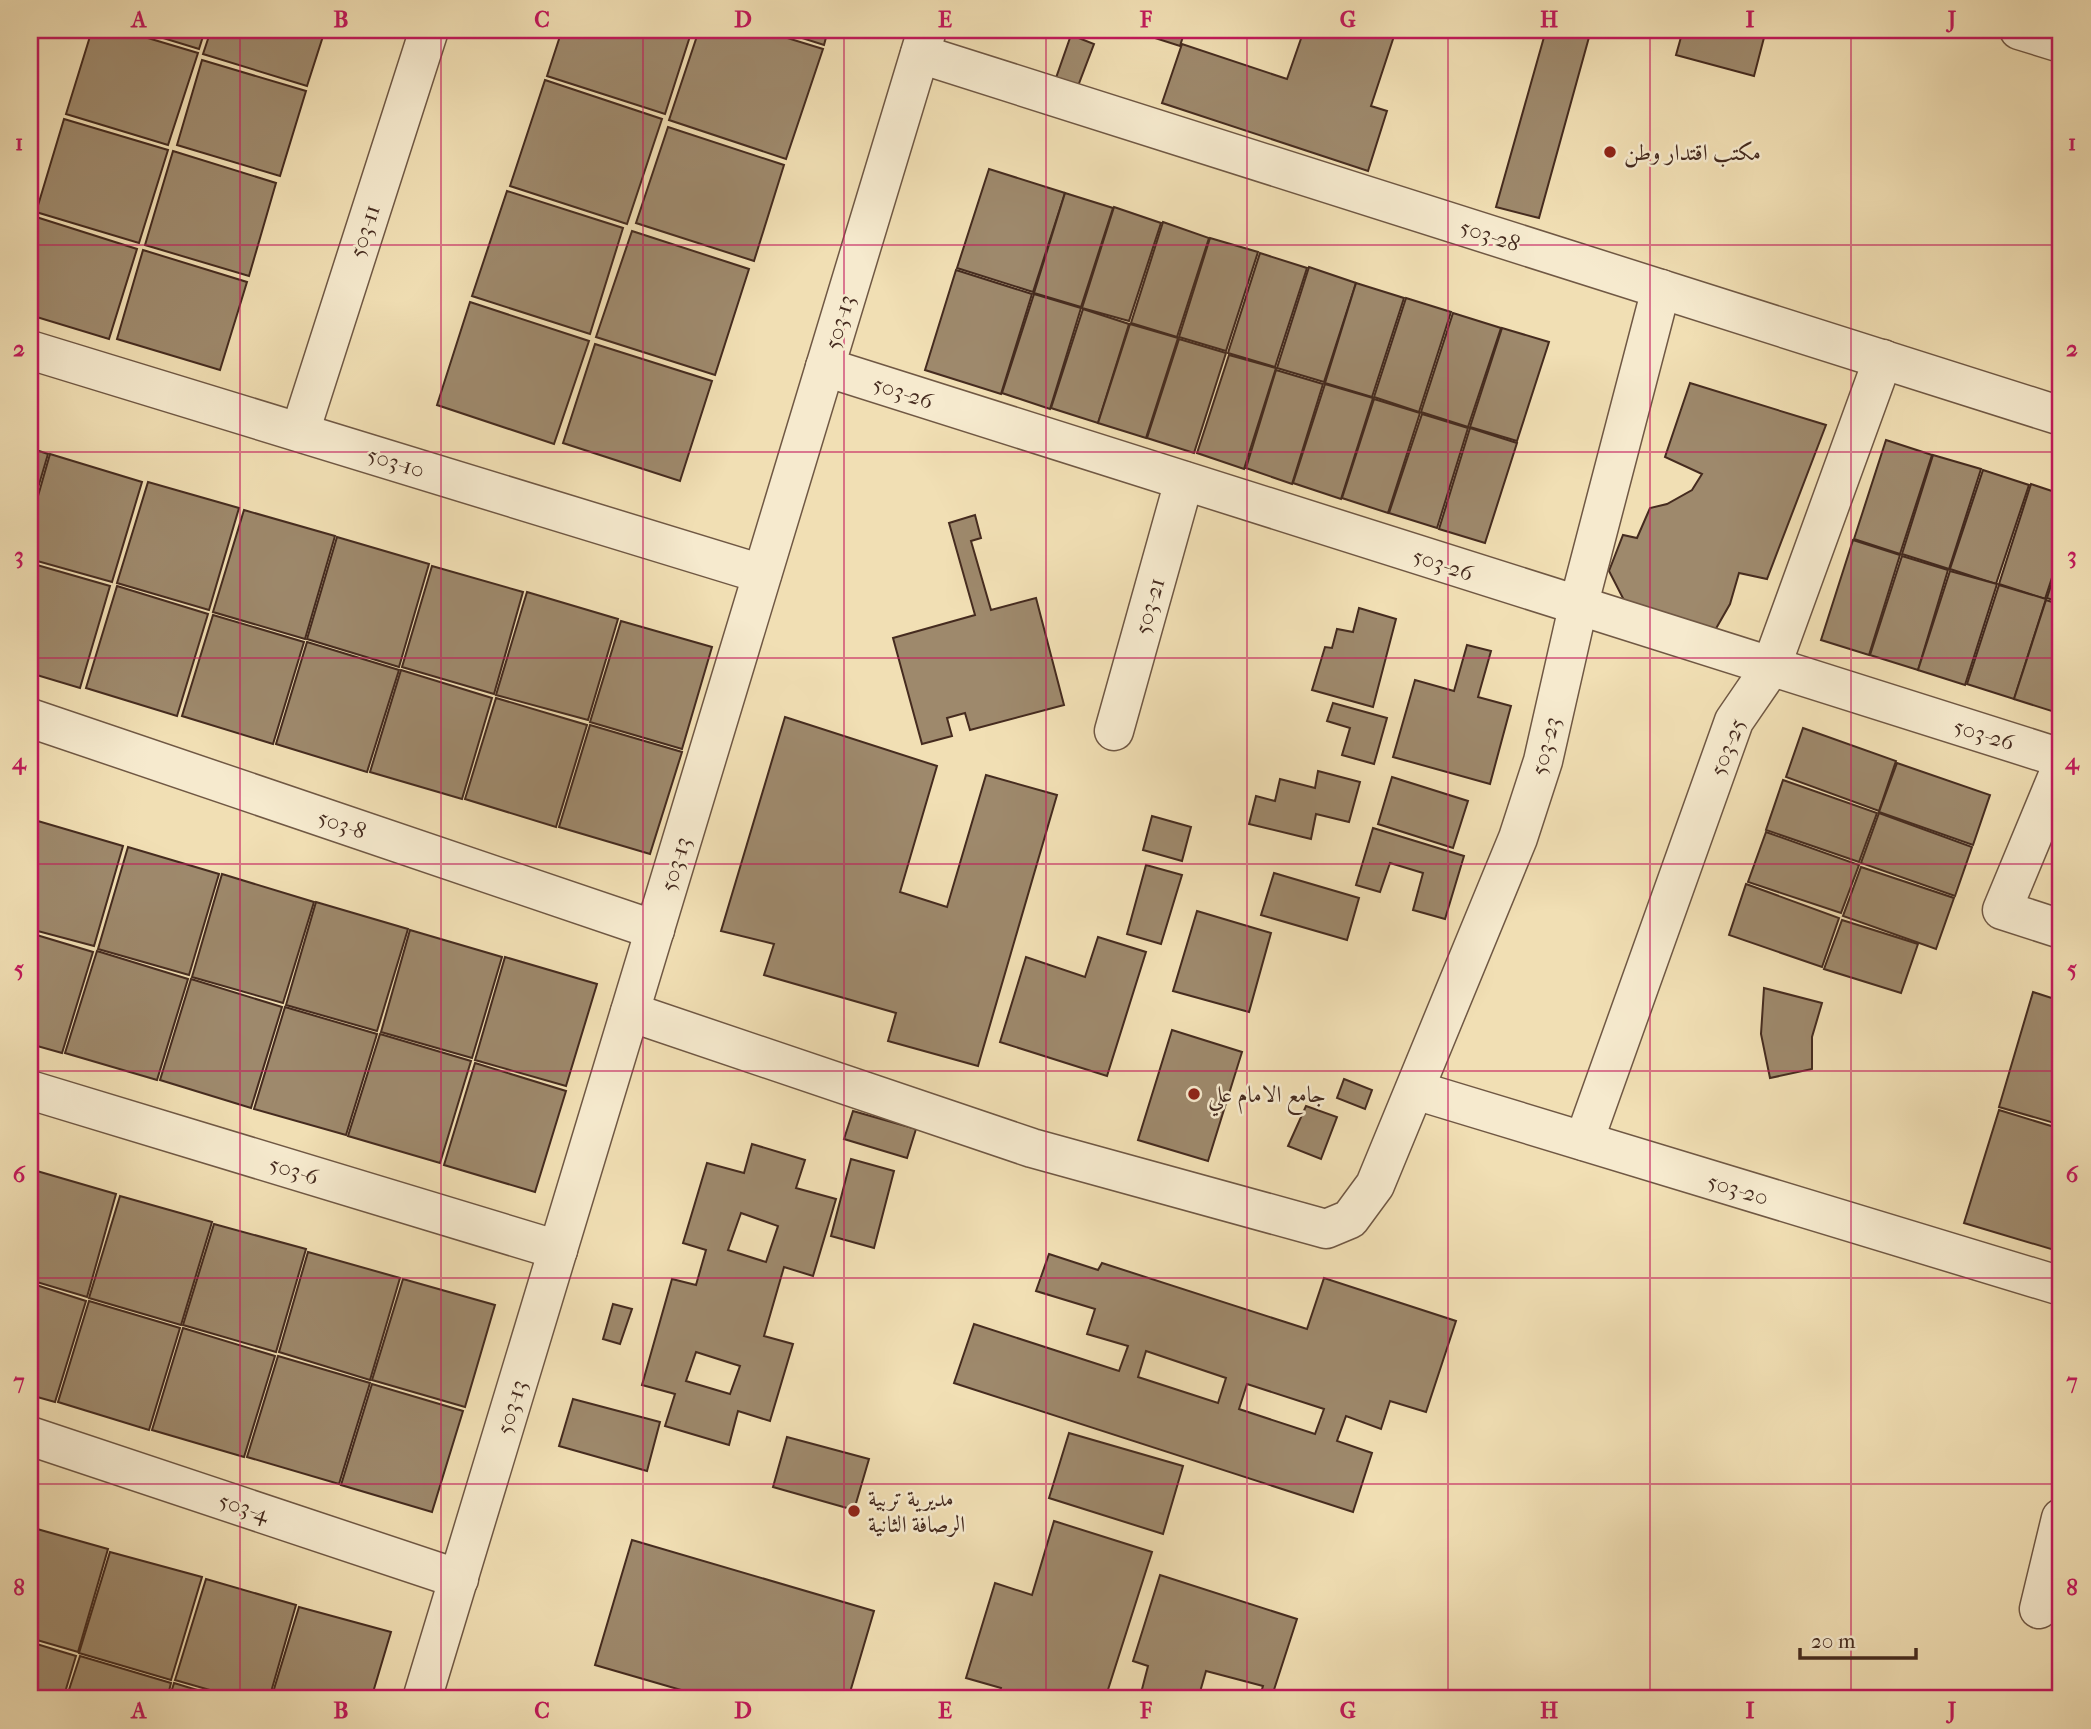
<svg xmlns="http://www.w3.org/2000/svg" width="2091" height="1729" font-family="'IM FELL French Canon',Amiri,serif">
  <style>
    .building { fill: #9e896c; stroke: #452b1f; stroke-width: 2; fill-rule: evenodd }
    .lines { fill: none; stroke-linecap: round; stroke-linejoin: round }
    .minor-casing { stroke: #705844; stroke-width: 41 }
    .minor { stroke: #f6eace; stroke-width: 38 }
    .grid { fill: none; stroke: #c2185b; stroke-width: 2; stroke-opacity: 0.55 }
    .poi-dot { fill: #8f2418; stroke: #f6eace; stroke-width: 2.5 }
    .labels { text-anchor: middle; stroke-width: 5; stroke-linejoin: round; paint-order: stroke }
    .poi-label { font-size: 23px; fill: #452b1f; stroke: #f6eace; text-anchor: start }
    .street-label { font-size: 23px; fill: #452b1f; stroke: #f6eace }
    .neatline { fill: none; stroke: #c2185b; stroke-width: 2.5 }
    .grid-label { font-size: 23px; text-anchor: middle; font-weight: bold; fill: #c2185b }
  </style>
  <rect width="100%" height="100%" fill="#f1dfb4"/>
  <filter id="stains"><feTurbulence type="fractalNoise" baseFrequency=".00286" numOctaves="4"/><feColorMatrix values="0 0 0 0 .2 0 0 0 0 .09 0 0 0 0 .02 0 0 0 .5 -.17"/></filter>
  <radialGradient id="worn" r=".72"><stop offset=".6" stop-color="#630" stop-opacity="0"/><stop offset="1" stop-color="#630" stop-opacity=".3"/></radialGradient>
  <!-- building -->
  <g class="building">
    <polygon points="92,30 121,30 198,53 168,145 66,114"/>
    <polygon points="137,30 205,30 199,49"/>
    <polygon points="211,30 325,30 307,86 203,54"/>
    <polygon points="562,30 692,30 665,114 547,76"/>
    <polygon points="699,30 761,30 823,49 786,159 669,120"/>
    <polygon points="777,30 828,30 824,45"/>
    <polygon points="1130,30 1185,30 1180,46"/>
    <polygon points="1304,30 1396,30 1371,106 1387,111 1368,171 1162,103 1182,44 1287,79"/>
    <polygon points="1546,30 1591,30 1539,218 1496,207"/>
    <polygon points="1683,30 1766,30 1754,76 1676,55"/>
    <polygon points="1071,35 1094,44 1078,86 1056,78"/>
    <polygon points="202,60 306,91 280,176 177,145"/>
    <polygon points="545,80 662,119 627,224 510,186"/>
    <polygon points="64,119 168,150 139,243 36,212"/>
    <polygon points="668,127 784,165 754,261 636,223"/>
    <polygon points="173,151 276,183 249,276 145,245"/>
    <polygon points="989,169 1065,193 1033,292 957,268"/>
    <polygon points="507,191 623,228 590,334 472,296"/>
    <polygon points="1065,193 1113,208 1081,307 1034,293"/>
    <polygon points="1114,207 1161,223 1129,321 1082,308"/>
    <polygon points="33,216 137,249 109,339 30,315 30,227"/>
    <polygon points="1163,222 1209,238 1177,337 1131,323"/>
    <polygon points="632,231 749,269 715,375 596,337"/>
    <polygon points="1210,238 1258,252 1226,351 1179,337"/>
    <polygon points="143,250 247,282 220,370 117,339"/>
    <polygon points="1260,253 1307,268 1275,367 1228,353"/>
    <polygon points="1309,267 1356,283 1324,382 1277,368"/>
    <polygon points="956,270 1032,294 1001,394 925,370"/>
    <polygon points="1356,283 1404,298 1372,397 1325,383"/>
    <polygon points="1034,294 1081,308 1050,409 1002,393"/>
    <polygon points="1406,298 1451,312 1419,412 1374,397"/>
    <polygon points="470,302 589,341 554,444 437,405"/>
    <polygon points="1083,309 1129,324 1098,423 1051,408"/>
    <polygon points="1453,313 1501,328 1468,427 1421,412"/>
    <polygon points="1130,324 1178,338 1146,438 1098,423"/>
    <polygon points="1502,328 1549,342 1517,441 1470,427"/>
    <polygon points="1179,339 1226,353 1194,453 1147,438"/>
    <polygon points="595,344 712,381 680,481 563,443"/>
    <polygon points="1229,355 1276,368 1244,469 1197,453"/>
    <polygon points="1276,370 1323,384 1292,484 1246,468"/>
    <polygon points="1690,383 1826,425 1767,579 1739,573 1730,604 1710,639 1628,608 1609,571 1623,535 1637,538 1650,508 1667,504 1692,490 1702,474 1665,457"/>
    <polygon points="1325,384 1373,398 1341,499 1293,483"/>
    <polygon points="1374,399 1420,413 1388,513 1342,498"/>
    <polygon points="1422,414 1468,428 1437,528 1389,513"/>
    <polygon points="1470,428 1517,443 1485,543 1439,529"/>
    <polygon points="1886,440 1932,455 1900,554 1854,539"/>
    <polygon points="30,448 48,454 30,515"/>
    <polygon points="50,454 142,482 112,582 30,559 30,524"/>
    <polygon points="1933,455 1981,469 1949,569 1902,554"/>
    <polygon points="1983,470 2029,485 1996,584 1950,569"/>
    <polygon points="148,482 239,508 209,610 117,583"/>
    <polygon points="2031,484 2061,494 2061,550 2045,599 1999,584"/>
    <polygon points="244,510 335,536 305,639 213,612"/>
    <polygon points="975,515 981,538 971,541 991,610 1036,598 1064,705 970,730 965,713 947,718 952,736 922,744 893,638 975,615 949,523"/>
    <polygon points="337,537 429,564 399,667 307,639"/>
    <polygon points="1853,540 1900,555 1869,655 1821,640"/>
    <polygon points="2061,554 2061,603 2047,598"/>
    <polygon points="1902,556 1948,570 1918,670 1870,655"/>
    <polygon points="30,563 110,586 80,688 30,673"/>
    <polygon points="432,566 523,592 494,694 402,667"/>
    <polygon points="1950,571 1997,584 1965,685 1918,670"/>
    <polygon points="1999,585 2046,599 2014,699 1967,684"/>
    <polygon points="117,586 208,614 177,716 86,688"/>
    <polygon points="527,592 618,619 588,720 496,695"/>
    <polygon points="2046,600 2061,605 2061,714 2014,699"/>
    <polygon points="1359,608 1396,619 1373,707 1312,690 1325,647 1332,648 1337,629 1353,632"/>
    <polygon points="213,615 304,642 273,744 182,716"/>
    <polygon points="621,621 712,647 682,749 590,722"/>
    <polygon points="307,642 399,670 367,772 276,744"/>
    <polygon points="1467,645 1491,651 1478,697 1511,706 1490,784 1393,757 1415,680 1454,691"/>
    <polygon points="401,670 492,698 462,799 370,772"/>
    <polygon points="496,698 587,725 556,827 465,799"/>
    <polygon points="1333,703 1387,718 1374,764 1342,755 1350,728 1327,721"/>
    <polygon points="785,717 937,766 900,892 947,907 986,775 1057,795 978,1066 888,1041 896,1013 764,975 774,944 721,931"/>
    <polygon points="590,725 682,752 650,854 559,827"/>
    <polygon points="1803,728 1896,761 1879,811 1786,777"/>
    <polygon points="1897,763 1990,795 1973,845 1879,812"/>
    <polygon points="1318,771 1360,782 1349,822 1316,814 1311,839 1249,824 1256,796 1275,801 1280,779 1315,788"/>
    <polygon points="1392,777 1468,801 1453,848 1378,824"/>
    <polygon points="1783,780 1877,813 1859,862 1766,830"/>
    <polygon points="1879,813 1972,847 1955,896 1861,863"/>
    <polygon points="1152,816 1191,827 1182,861 1143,850"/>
    <polygon points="31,819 123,846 94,946 30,929"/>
    <polygon points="1373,828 1464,856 1445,919 1413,910 1423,873 1390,863 1380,892 1356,885"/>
    <polygon points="1766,832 1859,865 1841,913 1748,882"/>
    <polygon points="128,847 219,874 189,975 98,949"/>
    <polygon points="1146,865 1182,875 1161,944 1127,934"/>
    <polygon points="1861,867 1954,898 1936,949 1843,916"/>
    <polygon points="1274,873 1359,898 1347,940 1261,915"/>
    <polygon points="222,874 314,902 283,1003 192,977"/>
    <polygon points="1746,884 1839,918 1822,967 1729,935"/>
    <polygon points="316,902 408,929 377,1031 286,1005"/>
    <polygon points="1197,911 1271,933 1249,1012 1173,991"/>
    <polygon points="1842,920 1918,944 1901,993 1824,969"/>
    <polygon points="410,930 502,957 472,1058 381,1032"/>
    <polygon points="30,933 93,952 62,1053 30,1044"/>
    <polygon points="1098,937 1146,952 1107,1076 1000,1042 1026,957 1085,977"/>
    <polygon points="97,951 188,979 157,1080 65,1053"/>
    <polygon points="505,957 597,984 566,1086 475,1060"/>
    <polygon points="191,979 282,1007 251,1108 160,1080"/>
    <polygon points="1764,988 1822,1003 1812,1037 1812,1069 1770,1078 1761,1034"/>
    <polygon points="2033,992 2061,1001 2061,1125 1999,1107"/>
    <polygon points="285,1007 377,1034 346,1135 254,1109"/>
    <polygon points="1172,1030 1242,1052 1208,1161 1138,1140"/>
    <polygon points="380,1034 471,1061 440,1163 348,1136"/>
    <polygon points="475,1063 566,1091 535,1192 444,1165"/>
    <polygon points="1344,1079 1372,1090 1365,1109 1337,1098"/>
    <polygon points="1306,1106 1337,1117 1321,1159 1288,1146"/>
    <polygon points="1999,1110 2061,1129 2061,1252 1964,1223"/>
    <polygon points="853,1111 916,1129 907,1158 844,1139"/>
    <path d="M752 1144 805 1160 796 1188 836 1199 813 1276 784 1267 764 1336 793 1344 770 1421 738 1411 729 1445 665 1426 675 1394 642 1385 672 1279 696 1285 706 1250 683 1243 707 1163 744 1173ZM741 1213 778 1226 766 1262 728 1250ZM696 1352 740 1366 730 1394 686 1381Z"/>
    <polygon points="851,1159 894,1171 874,1248 831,1236"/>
    <polygon points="30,1169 116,1194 87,1297 30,1280"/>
    <polygon points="120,1196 212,1222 181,1325 89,1298"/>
    <polygon points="214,1224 306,1249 276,1352 183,1325"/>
    <polygon points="308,1252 400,1278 370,1380 279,1352"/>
    <path d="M1049 1254 1098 1270 1102 1263 1307 1329 1324 1278 1456 1321 1426 1412 1390 1401 1381 1429 1346 1416 1337 1441 1372 1453 1353 1512 954 1383 974 1324 1119 1371 1128 1346 1087 1334 1095 1309 1036 1291ZM1146 1351 1226 1378 1218 1403 1138 1377ZM1247 1384 1324 1409 1315 1434 1239 1409Z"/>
    <polygon points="403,1279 495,1305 465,1407 372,1380"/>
    <polygon points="30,1283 86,1301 55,1402 30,1395"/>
    <polygon points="89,1301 180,1328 149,1430 58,1402"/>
    <polygon points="613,1304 632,1309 620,1344 603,1339"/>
    <polygon points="183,1328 275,1356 244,1457 152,1430"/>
    <polygon points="278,1356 370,1383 339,1484 247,1457"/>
    <polygon points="372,1384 463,1411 432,1512 341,1485"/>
    <polygon points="573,1399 660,1422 647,1471 559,1446"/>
    <polygon points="1069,1433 1183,1466 1163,1534 1049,1498"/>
    <polygon points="787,1437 869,1459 854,1510 773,1487"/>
    <polygon points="1054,1521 1152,1552 1105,1699 998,1699 1001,1688 966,1678 995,1583 1032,1595"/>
    <polygon points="30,1527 108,1549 78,1652 30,1638"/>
    <polygon points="632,1540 874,1611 848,1699 712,1699 595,1665"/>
    <polygon points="110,1552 202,1577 171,1680 79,1653"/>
    <polygon points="1160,1575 1297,1619 1271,1699 1259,1699 1263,1686 1206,1671 1198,1699 1121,1699 1123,1693 1140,1697 1148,1666 1133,1661"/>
    <polygon points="206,1579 296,1605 269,1699 241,1699 175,1680"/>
    <polygon points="299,1607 391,1632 371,1699 271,1699"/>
    <polygon points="30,1642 76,1656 63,1699 30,1699"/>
    <polygon points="80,1656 171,1683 167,1699 66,1699"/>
    <polygon points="174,1683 227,1699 169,1699"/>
  </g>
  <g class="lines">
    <defs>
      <g id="minor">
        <polyline points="2019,30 2061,43"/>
        <polyline points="920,54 2061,416"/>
        <polyline points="30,350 762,574"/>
        <polyline points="825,367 2061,758"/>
        <polyline points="300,432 429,30"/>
        <polyline points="30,718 655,930"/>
        <polyline points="1114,731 1184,481"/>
        <polyline points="2061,768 2002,910 2061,929"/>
        <polyline points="630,1012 1032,1148 1326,1229 1350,1219 1375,1185 1518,838 1543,761 1578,607 1661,289"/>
        <polyline points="30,1090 558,1250"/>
        <polyline points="1415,1090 2061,1286"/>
        <polyline points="1584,1141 1734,721 1771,667 1883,359"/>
        <polyline points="30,1436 459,1579"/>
        <polyline points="2039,1609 2061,1518"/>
        <polyline points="422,1699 927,30"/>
      </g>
    </defs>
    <!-- minor casing -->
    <use href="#minor" class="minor-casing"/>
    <!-- minor -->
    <use href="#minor" class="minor"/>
  </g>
  <!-- grid -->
  <path class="grid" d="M240 30V1699M441 30V1699M643 30V1699M844 30V1699M1046 30V1699M1247 30V1699M1448 30V1699M1650 30V1699M1851 30V1699M30 245H2061M30 452H2061M30 658H2061M30 864H2061M30 1071H2061M30 1278H2061M30 1484H2061"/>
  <!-- markers -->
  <g class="poi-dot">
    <circle cx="1610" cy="152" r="7"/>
    <circle cx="1194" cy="1094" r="7"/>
    <circle cx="854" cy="1511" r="7"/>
  </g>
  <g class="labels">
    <!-- poi labels -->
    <g class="poi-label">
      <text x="1624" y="160">مكتب اقتدار وطن</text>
      <text x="1208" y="1102">جامع الامام علي</text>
      <text x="868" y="1506">مديرية تربية<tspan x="868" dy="26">الرصافة الثانية</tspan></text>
    </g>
    <!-- street labels -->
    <g class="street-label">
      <text transform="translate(364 231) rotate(-72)" y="8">503-11</text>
      <text transform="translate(1490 235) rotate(18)" y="8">503-28</text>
      <text transform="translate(839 322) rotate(-73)" y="8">503-13</text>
      <text transform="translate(903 392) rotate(18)" y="8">503-26</text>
      <text transform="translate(396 462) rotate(17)" y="8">503-10</text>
      <text transform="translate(1443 564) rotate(18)" y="8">503-26</text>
      <text transform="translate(1149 606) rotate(-74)" y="8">503-21</text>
      <text transform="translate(1984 734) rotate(17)" y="8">503-26</text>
      <text transform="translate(1545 746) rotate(-76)" y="8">503-23</text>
      <text transform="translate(1727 747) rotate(-68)" y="8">503-25</text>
      <text transform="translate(342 824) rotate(19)" y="8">503-8</text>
      <text transform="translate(675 864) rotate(-73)" y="8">503-13</text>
      <text transform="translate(294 1170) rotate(17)" y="8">503-6</text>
      <text transform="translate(1738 1189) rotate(17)" y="8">503-20</text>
      <text transform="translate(511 1407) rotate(-73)" y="8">503-13</text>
      <text transform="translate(244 1507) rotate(18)" y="8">503-4</text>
    </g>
  </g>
  <!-- margin -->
  <rect width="2091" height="1729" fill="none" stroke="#f1dfb4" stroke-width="77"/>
  <!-- scale -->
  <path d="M1800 1648v10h116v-10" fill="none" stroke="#452b1f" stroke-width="3.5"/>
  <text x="1811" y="1648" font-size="21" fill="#452b1f" stroke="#f6eace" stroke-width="5" paint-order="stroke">20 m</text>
  <rect x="38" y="38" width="2014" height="1652" class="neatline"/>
  <g class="grid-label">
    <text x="139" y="27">A</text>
    <text x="341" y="27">B</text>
    <text x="542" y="27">C</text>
    <text x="743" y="27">D</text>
    <text x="945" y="27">E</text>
    <text x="1146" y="27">F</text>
    <text x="1348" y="27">G</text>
    <text x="1549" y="27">H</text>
    <text x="1750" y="27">I</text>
    <text x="1952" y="27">J</text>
    <text x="19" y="150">1</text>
    <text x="2072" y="150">1</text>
    <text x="19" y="356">2</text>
    <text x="2072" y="356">2</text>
    <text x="19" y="563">3</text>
    <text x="2072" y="563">3</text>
    <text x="19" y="769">4</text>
    <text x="2072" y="769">4</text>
    <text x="19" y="976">5</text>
    <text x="2072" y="976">5</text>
    <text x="19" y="1182">6</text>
    <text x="2072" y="1182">6</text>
    <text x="19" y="1389">7</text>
    <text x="2072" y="1389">7</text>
    <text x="19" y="1595">8</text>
    <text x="2072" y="1595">8</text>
    <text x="139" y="1718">A</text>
    <text x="341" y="1718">B</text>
    <text x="542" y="1718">C</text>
    <text x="743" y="1718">D</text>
    <text x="945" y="1718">E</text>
    <text x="1146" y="1718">F</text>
    <text x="1348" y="1718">G</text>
    <text x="1549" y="1718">H</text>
    <text x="1750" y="1718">I</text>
    <text x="1952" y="1718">J</text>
  </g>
  <rect width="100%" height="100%" filter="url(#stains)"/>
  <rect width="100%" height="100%" fill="url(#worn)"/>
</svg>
